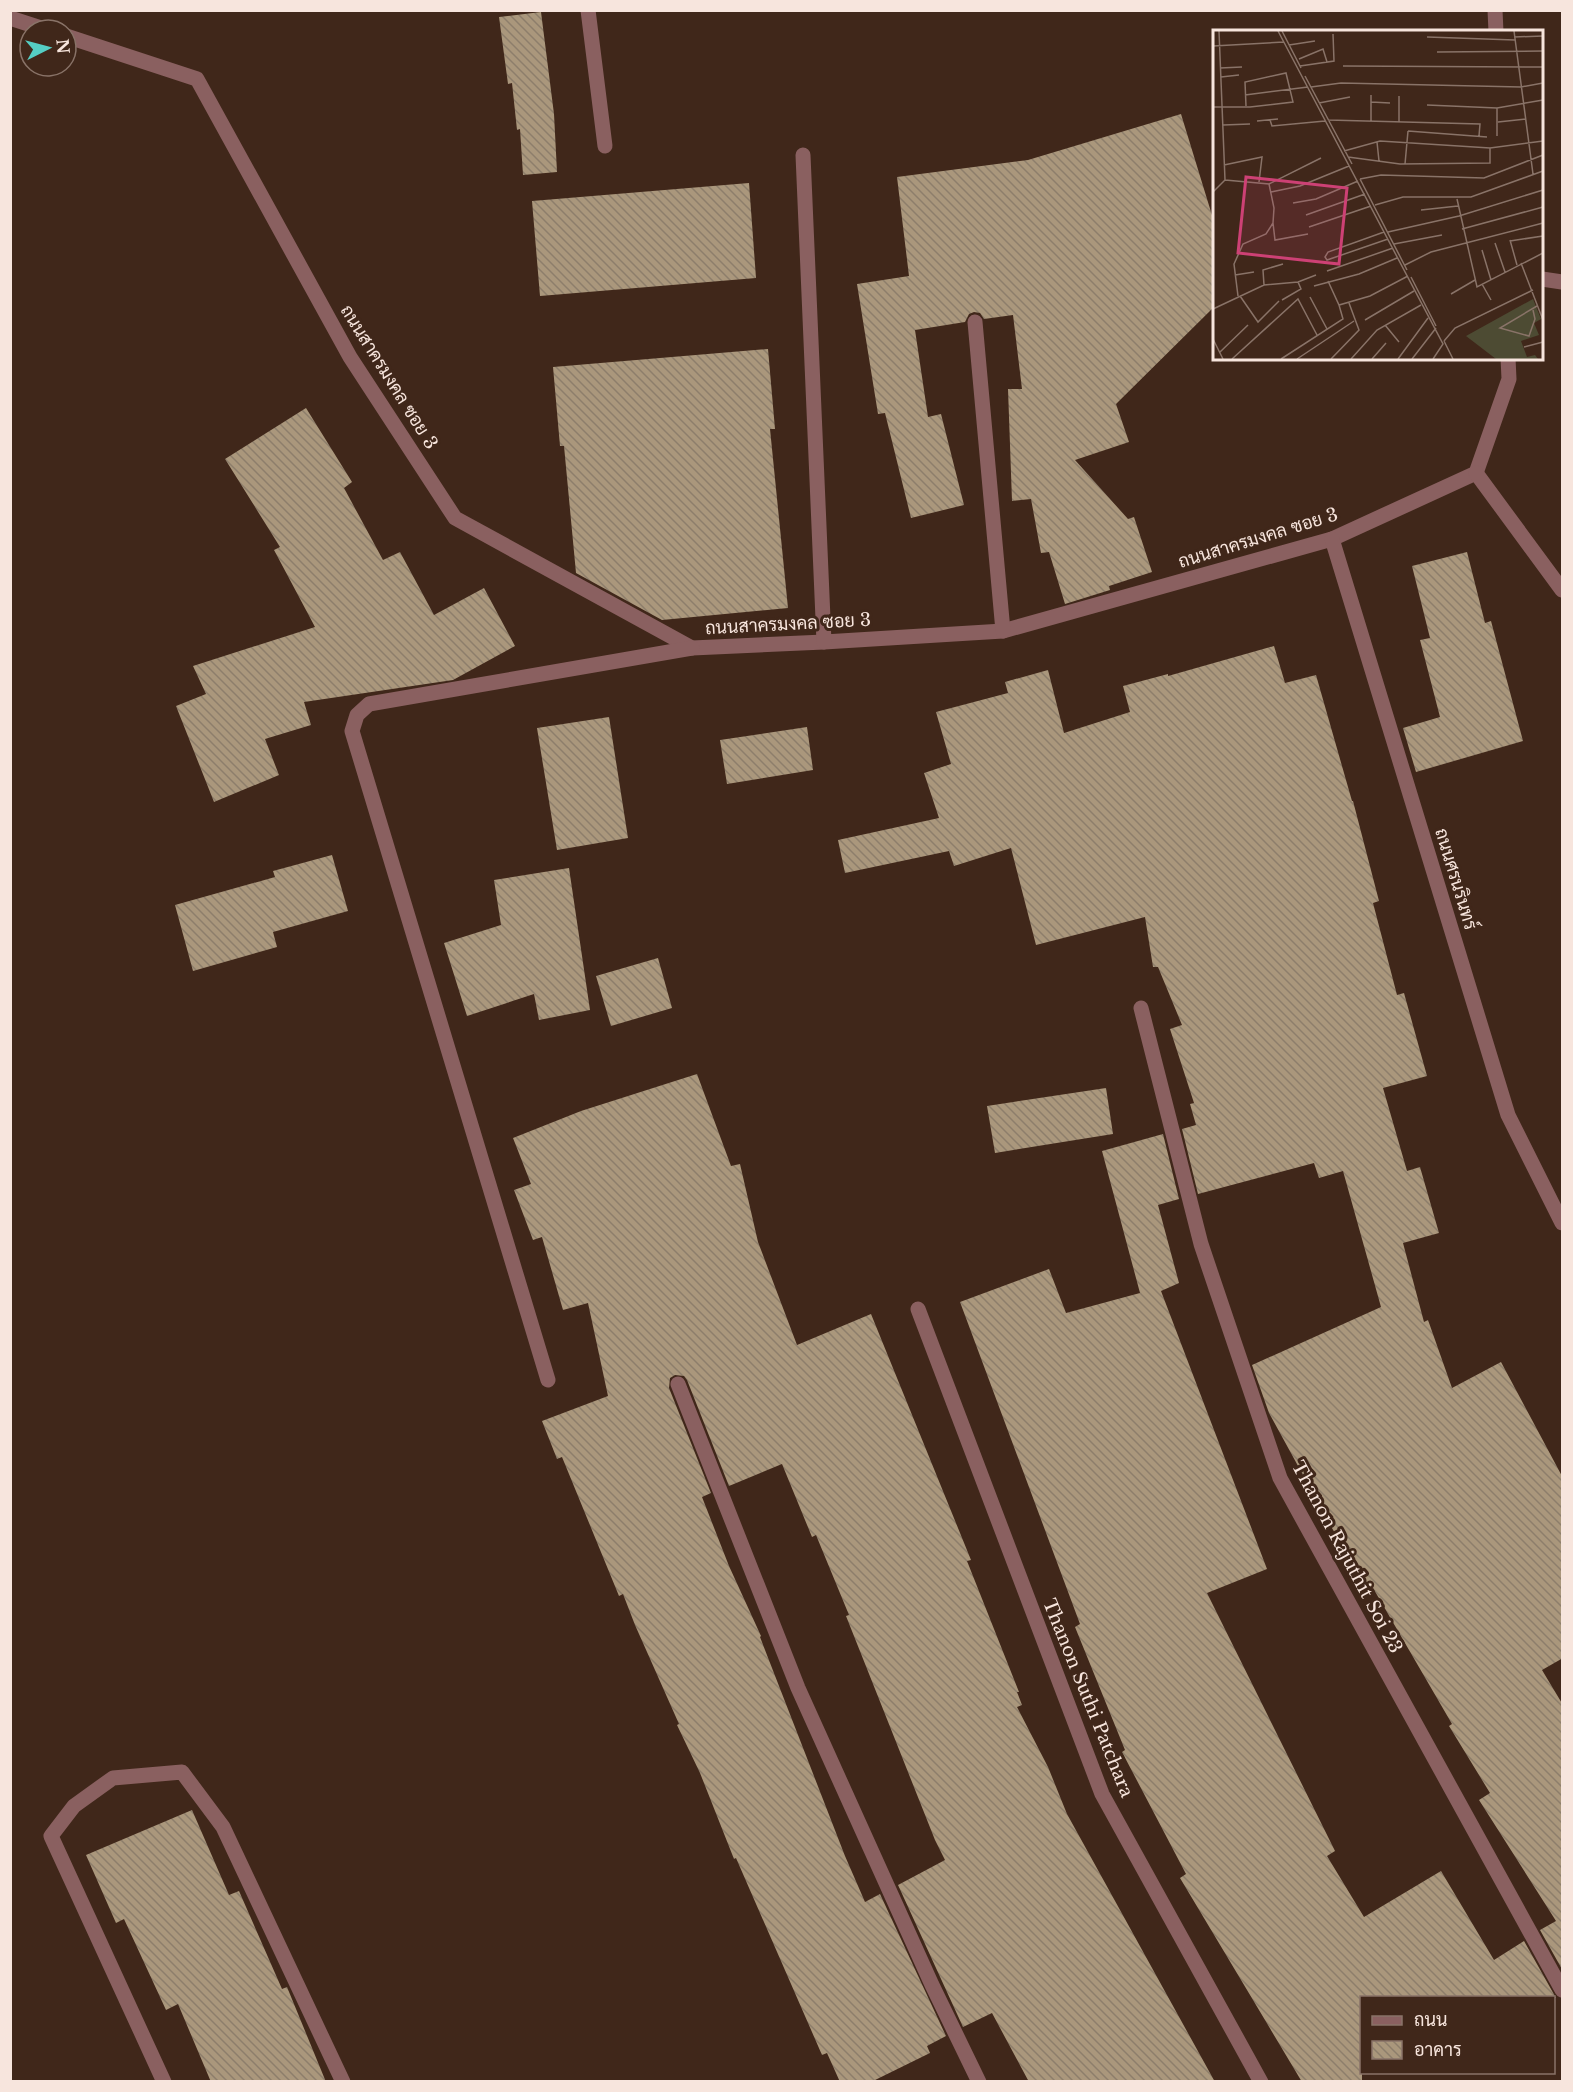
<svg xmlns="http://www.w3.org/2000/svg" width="1573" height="2092" font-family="'Libre Baskerville',Sarabun,serif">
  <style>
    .building { fill: url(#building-back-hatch) }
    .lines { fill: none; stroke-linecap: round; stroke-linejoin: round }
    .minor { stroke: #8a6060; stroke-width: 15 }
    .labels { text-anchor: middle; stroke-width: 6; stroke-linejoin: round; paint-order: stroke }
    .street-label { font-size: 18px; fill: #f7e5dd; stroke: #40271a }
    .inset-road { fill: none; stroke: #897368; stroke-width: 1.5 }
    .view { fill: #cd4175; fill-opacity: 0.15; stroke: #cd4175; stroke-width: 3 }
    .inset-edge { fill: none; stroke: #f7e5dd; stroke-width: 3 }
  </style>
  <defs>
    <pattern id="building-back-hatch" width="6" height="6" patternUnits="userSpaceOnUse" patternTransform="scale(1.5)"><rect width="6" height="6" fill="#aa977c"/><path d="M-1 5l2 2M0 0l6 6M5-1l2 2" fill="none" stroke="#8d7e6b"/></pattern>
  </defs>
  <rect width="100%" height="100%" fill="#40271a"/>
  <!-- building -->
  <g class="building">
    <polygon points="541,12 554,114 557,172 523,175 520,129 517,130 512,83 508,84 499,17"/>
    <polygon points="1181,114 1215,225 1215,306 1116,404 1129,442 1075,460 1128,519 1134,517 1152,572 1109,586 1110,590 1065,604 1049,552 1041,553 1031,499 1012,501 1008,389 1022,389 1013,315 984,319 980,313 974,312 969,314 965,322 915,330 928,417 941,414 964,505 911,518 885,413 878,414 857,284 909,276 897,177 1028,160"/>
    <polygon points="749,183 756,278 540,296 532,201"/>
    <polygon points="768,349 775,429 770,429 788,608 662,620 576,573 564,446 560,446 553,367"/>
    <polygon points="306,408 352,482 344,488 383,560 400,552 434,615 484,588 515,646 453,680 304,702 311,725 265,739 279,775 214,802 176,706 206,694 193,666 315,627 274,550 280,547 225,459"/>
    <polygon points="1467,552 1485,623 1491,621 1523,741 1416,772 1403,728 1440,717 1420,640 1430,638 1412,566"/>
    <polygon points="1274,646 1285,683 1316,675 1352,801 1353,801 1379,901 1373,903 1397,995 1404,993 1427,1076 1383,1088 1407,1171 1420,1167 1439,1233 1403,1243 1424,1322 1428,1320 1452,1388 1501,1362 1563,1478 1563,1658 1542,1670 1563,1705 1563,1971 1540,1930 1556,1921 1479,1800 1490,1793 1449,1726 1452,1724 1373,1588 1367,1592 1269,1413 1252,1365 1381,1307 1343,1171 1319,1178 1314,1163 1198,1194 1182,1129 1196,1125 1190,1104 1194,1103 1170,1029 1182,1025 1158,967 1153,967 1145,917 1036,945 1011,848 954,866 949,851 845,873 838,840 939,818 924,773 951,764 936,712 1008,693 1005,682 1048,670 1064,733 1130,712 1123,686 1168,674 1168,676"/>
    <polygon points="609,717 628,838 557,850 537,728"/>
    <polygon points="807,727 813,770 727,784 720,740"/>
    <polygon points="332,855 348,911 273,932 277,947 193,971 175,905 275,877 273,871"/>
    <polygon points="569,868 590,1010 539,1020 534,994 467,1016 444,943 501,925 494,880"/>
    <polygon points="658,958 672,1008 611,1026 596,976"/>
    <polygon points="697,1074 731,1166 740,1164 758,1242 797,1345 871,1314 971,1560 967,1561 1019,1692 1017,1692 1022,1705 1017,1707 1048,1767 1067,1814 1215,2082 1029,2082 992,2013 963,2027 898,1885 945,1860 935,1840 846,1616 849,1615 816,1535 812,1537 782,1464 729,1486 687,1380 684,1376 675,1375 670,1378 669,1388 711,1493 702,1497 729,1566 761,1636 760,1637 845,1856 865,1902 880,1894 946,2036 927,2046 930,2053 871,2082 840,2082 827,2053 822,2055 736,1858 734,1859 700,1773 677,1725 679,1724 635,1625 623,1594 619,1596 562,1457 557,1459 542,1421 608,1396 588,1303 563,1310 542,1237 533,1240 514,1190 531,1184 513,1138 581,1111"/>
    <polygon points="1106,1088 1113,1134 995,1153 987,1106"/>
    <polygon points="1163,1134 1179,1199 1158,1205 1179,1283 1161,1291 1267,1569 1207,1593 1335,1851 1327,1856 1364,1917 1441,1871 1494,1960 1524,1941 1556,1998 1362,1998 1362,2082 1302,2082 1180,1878 1186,1874 1122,1752 1125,1750 1075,1627 1080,1624 960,1302 1049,1269 1066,1313 1140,1293 1102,1151"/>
    <polygon points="192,1810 229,1895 239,1891 282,1989 287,1987 326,2082 211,2082 178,2004 166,2010 124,1919 116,1923 86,1855"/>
  </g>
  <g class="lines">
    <!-- minor -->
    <g class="minor">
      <polyline points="588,10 605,146"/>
      <polyline points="1495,10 1496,32"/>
      <polyline points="10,18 47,30"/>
      <polyline points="66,36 197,79 350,357 455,518 692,648 824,642 1003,631 1332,539 1476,473 1509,379 1508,358"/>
      <polyline points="803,155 824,642"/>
      <polyline points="1542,279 1562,282"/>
      <polyline points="975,322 1003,631"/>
      <polyline points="1476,473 1562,590"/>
      <polyline points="1332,539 1508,1115 1562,1223"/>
      <polyline points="1141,1008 1201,1244 1280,1478 1562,1990"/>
      <polyline points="918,1309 1102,1794 1261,2082"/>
      <polyline points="548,1380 352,731 357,715 369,704 692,648"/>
      <polyline points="678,1384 798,1688 932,1985 979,2082"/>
      <polyline points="164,2082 51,1836 74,1806 113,1778 182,1772 223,1827 343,2082"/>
    </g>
  </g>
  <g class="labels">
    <!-- street labels -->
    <g class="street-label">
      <text transform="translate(389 377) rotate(58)" y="6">ถนนสาครมงคล ซอย 3</text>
      <text transform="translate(1258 538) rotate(-17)" y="6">ถนนสาครมงคล ซอย 3</text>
      <text transform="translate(788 624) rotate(-3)" y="6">ถนนสาครมงคล ซอย 3</text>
      <text transform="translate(1456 879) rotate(73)" y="6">ถนนศรนรินทร์</text>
      <text transform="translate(1347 1557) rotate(62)" y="6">Thanon Rajuthit Soi 23</text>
      <text transform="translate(1088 1698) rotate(68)" y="6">Thanon Suthi Patchara</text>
    </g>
  </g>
  <!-- overview -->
  <g transform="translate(1213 30)">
    <rect width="330" height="330" fill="#40271a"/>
    <path d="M320 269 328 289 321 293 326 305 308 311 314 327 322 325 325 329H283L253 306Z" fill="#4d4b33"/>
    <path class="inset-road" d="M65 1 230 314 220 329M69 1 88 38M301 1 320 144M214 7 302 10M301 7 330 6M76 15 102 11M0 16 71 12M224 22 330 21M86 29 110 19 114 32M87 36 121 31 120 4M130 36 330 37M7 38 29 37M92 46 139 134M8 47 26 45M98 57 128 53 308 57 330 53M32 65 95 57M158 72 177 73M106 73 137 67M214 75 284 78 330 70M0 77H37L80 72 73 43 32 52 33 76M57 90 59 96 112 91M115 90 267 94 266 106M44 91 65 89M158 91V65M186 92V66M285 92 313 89M10 95 37 94M195 101 274 107M284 106V78M164 112 166 131M131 121 167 111 277 118 330 111M135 127 187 134 277 133V118M192 134 195 101M11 135 49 127 46 152M147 149 194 240M147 149 168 145 271 148 330 125M12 150 56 154 61 178 60 193 53 204 30 214 21 234 25 266M56 154 108 128M0 162 12 150 6 1M58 162 87 156 136 136M244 169 264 257 330 223M80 173 103 169 145 151M162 175 190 167H258L330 141M208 180 245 176M93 185 152 164M60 193 62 210 95 204M96 197 158 176M249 199 330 177M171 202 115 222 112 227 114 230 175 209M175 202 246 186 330 160M297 210 304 235M297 211 330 206M282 213 292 242M181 214 229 205M269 220 278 250M308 233 330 290M192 235 218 222 330 193M114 241 180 218M22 245 41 242M198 247 223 296M115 251 126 275 157 266 195 246M269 254 278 270M51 255 50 240 70 234M101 256 146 244 184 228M238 264 262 250M27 266 45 292 66 271M97 267 114 299M69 270 88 259 85 252M0 279 51 255 85 252 103 245M320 280 322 289 316 306 287 298 324 276M152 290 201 261M172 295 186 312M0 309 10 329M231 311 240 329M231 311 242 298 320 260M311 317 330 312M7 322 35 295M19 329 85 269 104 305M68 329 130 289 126 275M84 329 141 291M118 329 146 300 136 273M138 329 164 300 208 275M159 329 173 313M185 329 215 288M199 329 223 298"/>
    <path class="view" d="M33 147 134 158 126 234 25 223Z"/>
    <rect width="330" height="330" class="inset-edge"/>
  </g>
  <!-- border -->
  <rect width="1573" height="2092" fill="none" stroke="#f7e5dd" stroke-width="24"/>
  <!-- legend -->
  <rect x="1360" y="1996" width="195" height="78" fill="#40271a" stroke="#897368" stroke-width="1.5"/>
  <rect x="1372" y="2016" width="30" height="9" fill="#8a6060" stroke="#897368" stroke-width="1.5"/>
  <text x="1414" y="2026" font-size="18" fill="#f7e5dd">ถนน</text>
  <rect x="1372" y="2041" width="30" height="18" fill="url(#building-back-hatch)" stroke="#897368" stroke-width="1.5"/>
  <text x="1414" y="2056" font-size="18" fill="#f7e5dd">อาคาร</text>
  <!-- north arrow -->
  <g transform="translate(48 48) rotate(84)"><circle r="28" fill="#40271a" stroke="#897368" stroke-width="1.5"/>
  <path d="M0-4.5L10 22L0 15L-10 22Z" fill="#55cec4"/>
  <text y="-9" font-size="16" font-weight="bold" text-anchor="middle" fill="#f7e5dd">N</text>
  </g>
</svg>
